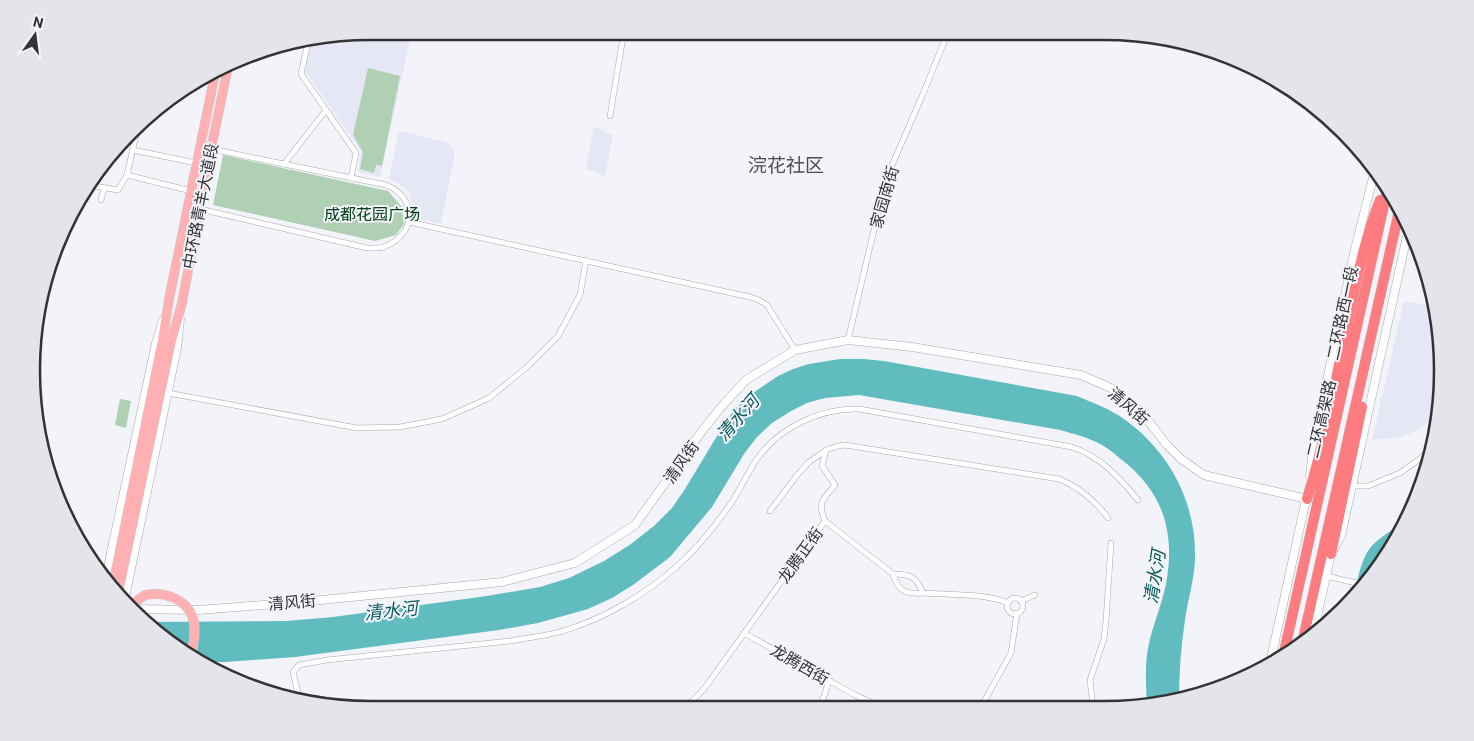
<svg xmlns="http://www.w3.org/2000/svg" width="1474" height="741" font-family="Roboto,'Noto Sans SC',sans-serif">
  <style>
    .built { fill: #e5e7f4 }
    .green { fill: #b0d0b3 }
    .water { fill: #61bcbf }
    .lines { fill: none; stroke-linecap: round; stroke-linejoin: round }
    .street-casing { stroke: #a6a7ac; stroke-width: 6 }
    .secondary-casing { stroke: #a6a7ac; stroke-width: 9 }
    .primary-casing { stroke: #d2d2d3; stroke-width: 10 }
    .highway-casing { stroke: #d2d2d3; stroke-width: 11 }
    .street { stroke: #fff; stroke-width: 5 }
    .secondary { stroke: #fff; stroke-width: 8 }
    .primary { stroke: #feb0b3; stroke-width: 9 }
    .highway { stroke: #fd7c80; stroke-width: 10 }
    .primary-bridge-casing { stroke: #d2d2d3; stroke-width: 10; stroke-linecap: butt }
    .primary-bridge { stroke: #feb0b3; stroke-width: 9 }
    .labels { text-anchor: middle; stroke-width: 4; stroke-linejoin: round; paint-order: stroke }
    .street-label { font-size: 16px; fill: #333335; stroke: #f3f4fa }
    .park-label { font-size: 16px; fill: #004014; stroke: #f3f4fa }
    .water-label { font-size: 18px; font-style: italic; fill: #0a5b5d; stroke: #f3f4fa }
    .quarter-label { font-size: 19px; fill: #4c4d52; stroke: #f3f4fa }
    .rim { fill: none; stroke: #333335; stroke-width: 2.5 }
  </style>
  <rect width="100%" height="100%" fill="#f3f4fa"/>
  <!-- built -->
  <g class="built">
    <polygon points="371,31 402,31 411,35 380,177 358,172 361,151 305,71 312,41"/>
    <polygon points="594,126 613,136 605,176 586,169"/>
    <polygon points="399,131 447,142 455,153 441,224 413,218 412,201 409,192 399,184 389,179"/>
    <polygon points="1404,301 1435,307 1440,326 1442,392 1440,407 1436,414 1426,424 1411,433 1396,438 1372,440"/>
  </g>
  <!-- green -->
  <g class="green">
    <polygon points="368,68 400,76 382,166 376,165 374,173 360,169 363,152 353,135"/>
    <polygon points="223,155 388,191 402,207 404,224 396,235 375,241 213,205"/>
    <polygon points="120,399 131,401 126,428 115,425"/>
  </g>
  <!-- water -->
  <g class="water">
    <path d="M840 359H864L884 361 1077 396C1091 402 1105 407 1118 415 1166 446 1196 499 1195 556 1195 578 1188 598 1185 620 1181 646 1179 673 1179 700L1147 707C1146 684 1144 661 1150 639 1155 620 1162 603 1166 584 1175 536 1165 496 1127 464 1118 457 1110 449 1100 444 1087 437 1074 434 1060 430L859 395 825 398 807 403 791 411 772 423 757 437 744 454 712 507 670 557 633 585 612 598 588 609 538 623 499 630 295 657 225 662H203L146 622 286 621 333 617 487 596 540 587 569 578 604 561 631 544 655 525 672 508 685 489 720 431 734 410 750 395 778 376 793 369 809 364Z"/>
    <path d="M1408 519 1385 554 1380 559 1359 594 1355 597C1357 581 1360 562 1370 548 1380 536 1396 528 1408 519Z"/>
  </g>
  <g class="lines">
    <defs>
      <g id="street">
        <polyline points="308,42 301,74 356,153 351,178"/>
        <polyline points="610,116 624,31"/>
        <polyline points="133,150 196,163"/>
        <polyline points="284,164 326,110"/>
        <polyline points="127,175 191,191"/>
        <polyline points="88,185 118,190 127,175 138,126"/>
        <polyline points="101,200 104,188"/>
        <path d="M200 209 367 248C373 248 381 249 386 246 417 233 417 197 386 185L211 149"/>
        <polyline points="409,222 750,297 759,300 767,305 795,350"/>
        <polyline points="848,340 886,179 923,94 948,32"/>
        <polyline points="168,393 357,428 400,427 442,419 489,398 527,367 558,336 580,295 586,260"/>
        <polyline points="1352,486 1368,486 1400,473 1421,458 1433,445"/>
        <polyline points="770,511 798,474 809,462 825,451"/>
        <path d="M825 521C817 502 823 499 835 485L822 466 826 450 838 446 845 445 1059 479C1079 487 1095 501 1108 518"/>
        <path d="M893 574C898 592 906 594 923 593"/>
        <polyline points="1326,576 1365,585"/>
        <circle cx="1015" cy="606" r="8"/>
        <polyline points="1021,601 1035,595"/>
        <polyline points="744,633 855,695 884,708"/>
        <path d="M300 701 293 672 299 665 327 660 510 641C529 637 549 636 566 630 605 618 644 595 675 568 697 549 716 525 732 502 741 488 748 472 757 459 780 427 820 408 859 409L1072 447C1101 457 1119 477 1138 500"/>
        <polyline points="981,707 1011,653 1017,613"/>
        <polyline points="1093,707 1090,680 1104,639 1106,621 1111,543"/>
        <path d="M681 708 690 703 704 689 825 521 893 574C910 574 916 576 923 593 949 595 985 593 1008 603"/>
        <polyline points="820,708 829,681"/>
      </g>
      <g id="secondary">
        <polyline points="1310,476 1314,441 1355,249 1375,170"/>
        <polyline points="106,576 156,343 163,320"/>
        <polyline points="124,602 177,348 180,319"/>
        <polyline points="130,609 199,610 301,602 502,582 575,563 635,525 702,431 722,406 746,380 795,350 848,340 912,347 1081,375 1111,388 1142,413 1167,445 1181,459 1204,475 1307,499"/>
        <polyline points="1313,634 1331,554 1341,536 1409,227"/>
        <polyline points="1270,663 1307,495"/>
      </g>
      <g id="primary">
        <polyline points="162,344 169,299 215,74"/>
        <polyline points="170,346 182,303 211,149 228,67"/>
        <polyline points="128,607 145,595"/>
      </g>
      <g id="highway">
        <path d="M1307 499C1326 437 1337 373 1350 310 1358 273 1366 235 1380 200"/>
        <polyline points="1331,554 1362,407"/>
        <polyline points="1302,644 1400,207"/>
        <polyline points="1283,657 1388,187"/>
      </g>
    </defs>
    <!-- street casing -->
    <use href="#street" class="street-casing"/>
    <!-- secondary casing -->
    <use href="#secondary" class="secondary-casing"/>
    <!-- primary casing -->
    <use href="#primary" class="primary-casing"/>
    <!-- highway casing -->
    <use href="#highway" class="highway-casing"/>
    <!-- street -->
    <use href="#street" class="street"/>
    <!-- secondary -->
    <use href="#secondary" class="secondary"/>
    <!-- primary -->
    <use href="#primary" class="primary"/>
    <!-- highway -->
    <use href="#highway" class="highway"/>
    <defs>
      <g id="primary-bridge">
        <polyline points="113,585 162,344"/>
        <polyline points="118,593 170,346"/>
        <path d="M145 595C166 591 190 600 194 623 196 633 193 644 192 654"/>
      </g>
    </defs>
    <!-- primary-bridge casing -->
    <use href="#primary-bridge" class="primary-bridge-casing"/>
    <!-- primary-bridge -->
    <use href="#primary-bridge" class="primary-bridge"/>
  </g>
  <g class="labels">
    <!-- street labels -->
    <g class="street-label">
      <text transform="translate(884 197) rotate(-74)" y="6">家园南街</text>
      <text transform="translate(200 206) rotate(-79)" y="6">中环路青羊大道段</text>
      <text transform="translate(1342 313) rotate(-78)" y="6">二环路西一段</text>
      <text transform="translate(1129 406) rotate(41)" y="6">清风街</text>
      <text transform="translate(1321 419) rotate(-77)" y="6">二环高架路</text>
      <text transform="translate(681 462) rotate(-55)" y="6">清风街</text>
      <text transform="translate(800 555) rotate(-54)" y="6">龙腾正街</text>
      <text transform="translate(292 602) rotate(-5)" y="6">清风街</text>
      <text transform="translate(800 664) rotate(30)" y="6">龙腾西街</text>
    </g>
    <!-- park labels -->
    <g class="park-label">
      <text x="372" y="220">成都花园广场</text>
    </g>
    <!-- water labels -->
    <g class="water-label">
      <text transform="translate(738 418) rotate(-49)" y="6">清水河</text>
      <text transform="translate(1155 577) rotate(-81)" y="6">清水河</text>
      <text transform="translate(391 611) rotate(-6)" y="6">清水河</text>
    </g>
    <!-- quarter labels -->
    <g class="quarter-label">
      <text x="786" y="172">浣花社区</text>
    </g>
  </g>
  <!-- crop -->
  <path d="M0 0H1474V741H0ZM370 40H1104A330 330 0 0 1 1434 370V371A330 330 0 0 1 1104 701H370A330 330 0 0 1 40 371V370A330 330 0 0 1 370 40Z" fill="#e4e5ea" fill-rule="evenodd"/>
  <path class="rim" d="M370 40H1104A330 330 0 0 1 1434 370V371A330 330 0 0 1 1104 701H370A330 330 0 0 1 40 371V370A330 330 0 0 1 370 40Z"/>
  <!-- north arrow -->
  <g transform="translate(35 35) rotate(14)" stroke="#f3f4fa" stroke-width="4" paint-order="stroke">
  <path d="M0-4L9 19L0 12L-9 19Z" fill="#333335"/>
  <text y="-8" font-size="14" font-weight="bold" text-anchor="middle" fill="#333335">N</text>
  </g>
</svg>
